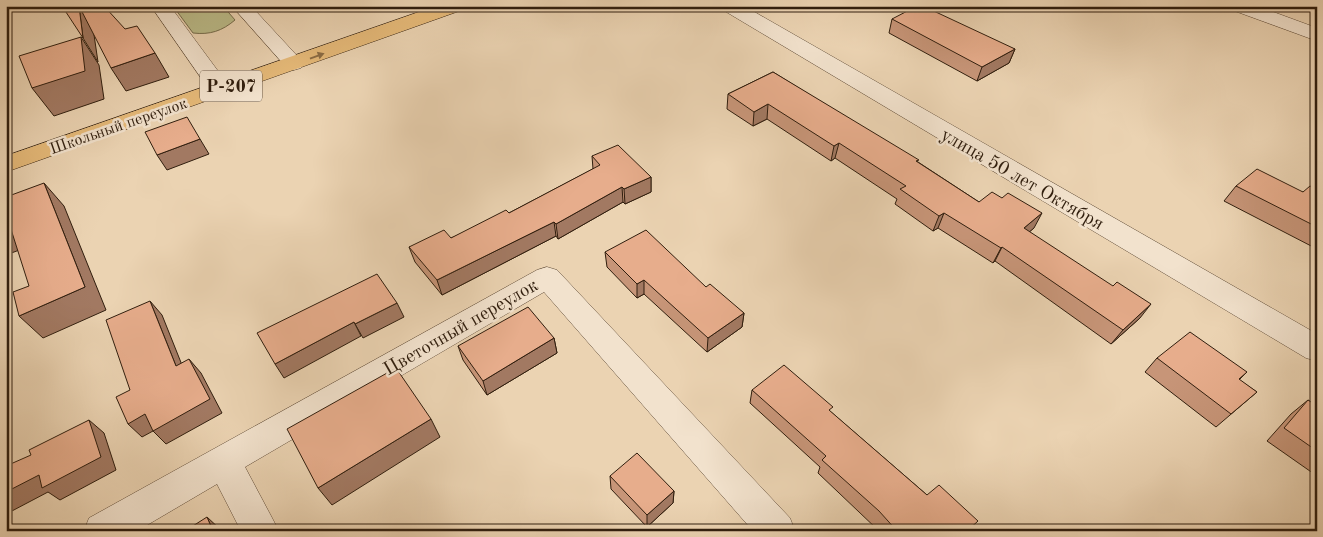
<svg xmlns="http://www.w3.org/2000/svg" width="1323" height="537" font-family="'Old Standard TT',serif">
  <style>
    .green { fill: #bbbb89; stroke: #766c4c }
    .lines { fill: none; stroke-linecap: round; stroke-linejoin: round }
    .minor-casing { stroke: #5f4b37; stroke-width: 1 }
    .major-casing { stroke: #301e0e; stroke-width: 1 }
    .minor { fill: #f2e2cd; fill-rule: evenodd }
    .major { fill: #e6ba79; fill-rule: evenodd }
    .wall { fill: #c79578; stroke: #301e0e }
    .shaded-wall { fill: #a27962; stroke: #301e0e }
    .building { fill: #e7ad8c; stroke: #301e0e }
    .oneway { fill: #8b6c44 }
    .labels { text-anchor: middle; stroke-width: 5; stroke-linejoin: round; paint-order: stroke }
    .far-street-label { font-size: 16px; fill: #301e0e; stroke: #f2e2cd }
    .shield { fill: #f2e2cd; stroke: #6a5947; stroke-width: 1 }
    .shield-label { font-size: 18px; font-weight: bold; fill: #301e0e }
    .street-label { font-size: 19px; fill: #301e0e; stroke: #f2e2cd }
  </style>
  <rect width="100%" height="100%" fill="#ebd3b2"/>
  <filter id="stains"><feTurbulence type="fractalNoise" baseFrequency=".004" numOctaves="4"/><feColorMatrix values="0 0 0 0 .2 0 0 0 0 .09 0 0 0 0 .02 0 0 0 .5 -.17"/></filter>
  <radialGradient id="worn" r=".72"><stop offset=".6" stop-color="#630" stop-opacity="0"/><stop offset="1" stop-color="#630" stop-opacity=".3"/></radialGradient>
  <!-- green -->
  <path class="green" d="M173 6H223L235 20C222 31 210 35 193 33Z"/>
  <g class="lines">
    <defs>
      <g id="minor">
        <polygon points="151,6 170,6 232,90 229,95 221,96 213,95"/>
        <polygon points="232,6 251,6 301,60 304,64 301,68 294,70 287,68"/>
        <polygon points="721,6 744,6 1317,334 1317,361 1306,358 723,10"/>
        <polygon points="1230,6 1257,6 1317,28 1317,41 1232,10"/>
        <polygon points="547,267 557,270 790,518 795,531 753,531 544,292 245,467 279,531 241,531 217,484 137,531 84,531 89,518 537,270"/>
      </g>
      <polygon id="major" points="436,6 464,6 462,10 6,172 6,156"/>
    </defs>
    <!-- minor casing -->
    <use href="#minor" class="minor-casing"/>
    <!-- major casing -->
    <use href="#major" class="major-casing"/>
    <!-- minor -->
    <use href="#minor" class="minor"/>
    <!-- major -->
    <use href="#major" class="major"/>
  </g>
  <!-- wall -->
  <g class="wall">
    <polygon points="892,19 1015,49 1009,63 977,81 889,33"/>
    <polygon points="773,72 918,162 979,202 1034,228 1029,232 1140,318 1111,344 995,261 993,263 938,228 933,231 895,204 897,199 835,158 831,161 767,119 753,126 727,109 728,94"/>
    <polygon points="592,156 651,177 651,192 625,204 623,202 558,239 556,236 442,295 415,262 409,247 451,238 509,213 593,169"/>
    <polygon points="1236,186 1303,192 1317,189 1317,249 1224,201"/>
    <polygon points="605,252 706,287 744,313 742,327 707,352 644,294 637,298 607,267"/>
    <polygon points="554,338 557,353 487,395 463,360 458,346"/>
    <polygon points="1157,358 1247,372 1239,380 1257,392 1216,427 1145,372"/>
    <polygon points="752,390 831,412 927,495 970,531 879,531 818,473 820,467 750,403"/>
    <polygon points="1308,400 1317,406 1317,476 1267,441 1291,414"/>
    <polygon points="610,476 674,491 673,503 647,527 611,489"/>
  </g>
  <!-- shaded-wall -->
  <g class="shaded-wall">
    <polygon points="79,6 93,28 98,62 83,38"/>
    <polygon points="81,37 99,65 104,99 54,116 32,88"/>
    <polygon points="1015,49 1009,63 977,81 982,67"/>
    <polygon points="155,53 169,77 126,91 111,68"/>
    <polygon points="768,104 767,119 753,126 754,112"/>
    <polygon points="200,139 209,154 167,170 157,155"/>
    <polygon points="839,143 835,158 831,161 834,146"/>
    <polygon points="651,177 651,192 625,204 624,189"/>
    <polygon points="44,183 64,206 106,310 43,338 19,316 85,287"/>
    <polygon points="622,187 623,202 558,239 556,224"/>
    <polygon points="944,213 938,228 933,231 939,216"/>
    <polygon points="1042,213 1034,228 1016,243 1024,228"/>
    <polygon points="554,222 556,236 442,295 437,280"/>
    <polygon points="9,223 30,246 6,255 6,224"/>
    <polygon points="1002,247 995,261 993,263 1001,248"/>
    <polygon points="644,280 644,294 637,298 637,284"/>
    <polygon points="150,301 162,315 188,380 176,366"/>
    <polygon points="397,303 404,317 363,338 355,324"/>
    <polygon points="1151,304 1140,318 1111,344 1123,330"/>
    <polygon points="744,313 742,327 707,352 708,338"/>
    <polygon points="354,322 361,336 284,378 275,364"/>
    <polygon points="554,338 557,353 487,395 483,381"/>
    <polygon points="189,359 201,373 222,413 166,444 153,431 142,437 128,424"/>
    <polygon points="431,419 440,437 332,505 318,488"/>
    <polygon points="89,420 104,433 116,470 60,500 48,492 10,512 12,527 6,530 6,492"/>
    <polygon points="674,491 673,503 647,527 647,515"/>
    <polygon points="207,517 222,531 213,531"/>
  </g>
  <!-- building -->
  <g class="building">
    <polygon points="62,6 79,6 83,38"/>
    <polygon points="79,6 104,6 125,29 137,26 155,53 111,68"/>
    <polygon points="917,6 923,6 1015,49 982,67 892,19"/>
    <polygon points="81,37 85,71 32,88 19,56"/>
    <polygon points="773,72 919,160 916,161 979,202 992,192 1002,198 1008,193 1042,213 1024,228 1113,286 1117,282 1151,304 1123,330 1002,247 1001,248 944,213 939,216 900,189 906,186 839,143 834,146 768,104 754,112 728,94"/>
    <polygon points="187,117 200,139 157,155 145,132"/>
    <polygon points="618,145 651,177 624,189 622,187 556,224 554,222 437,280 409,247 444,230 451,238 506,210 509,213 600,165 592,156"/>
    <polygon points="1257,169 1303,192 1310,186 1317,189 1317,227 1236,186"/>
    <polygon points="44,183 85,287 19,316 13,292 29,286 9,223 6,224 6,197"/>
    <polygon points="646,230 706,287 710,284 744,313 708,338 644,280 637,284 605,252"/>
    <polygon points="377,274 397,303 355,324 354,322 275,364 257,333"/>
    <polygon points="150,301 176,366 189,359 210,399 153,431 145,414 128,424 116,397 130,390 106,320"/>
    <polygon points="528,307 554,338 483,381 458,346"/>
    <polygon points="1190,332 1247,372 1239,379 1257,392 1231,414 1157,358"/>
    <polygon points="784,365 833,407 829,410 927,495 939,485 978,521 967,531 897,531 879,511 822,460 826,456 752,390"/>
    <polygon points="396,368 431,419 318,488 287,429"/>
    <polygon points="1308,400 1317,406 1317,451 1284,428"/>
    <polygon points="89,420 101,457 42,488 39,475 6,492 6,466 31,455 29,450"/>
    <polygon points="637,453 674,491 647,515 610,476"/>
    <polygon points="207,517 213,531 185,531"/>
  </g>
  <!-- one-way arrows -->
  <defs><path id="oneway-solid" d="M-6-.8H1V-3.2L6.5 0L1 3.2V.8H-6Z" transform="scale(1.25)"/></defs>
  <use class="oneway" href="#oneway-solid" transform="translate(317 56) rotate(-20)"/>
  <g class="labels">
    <!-- far-street labels -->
    <g class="far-street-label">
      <text transform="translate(118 125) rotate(-19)" y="6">Школьный переулок</text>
    </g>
    <!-- shield labels -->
    <rect class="shield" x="200" y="70.5" width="62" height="31" rx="4"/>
    <g class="shield-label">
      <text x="231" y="92">Р-207</text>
    </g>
    <!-- street labels -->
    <g class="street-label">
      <text transform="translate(1023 178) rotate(30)" y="7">улица 50 лет Октября</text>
      <text transform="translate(460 326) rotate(-30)" y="7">Цветочный переулок</text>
    </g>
  </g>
  <!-- margin -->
  <rect width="1323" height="537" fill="none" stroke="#ebd3b2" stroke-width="25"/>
  <rect x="8" y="8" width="1308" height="522" fill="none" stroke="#301e0e" stroke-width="2.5"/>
  <rect x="12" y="12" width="1298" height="512" fill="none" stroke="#301e0e"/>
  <rect width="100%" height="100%" filter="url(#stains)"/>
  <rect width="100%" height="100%" fill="url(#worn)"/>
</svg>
